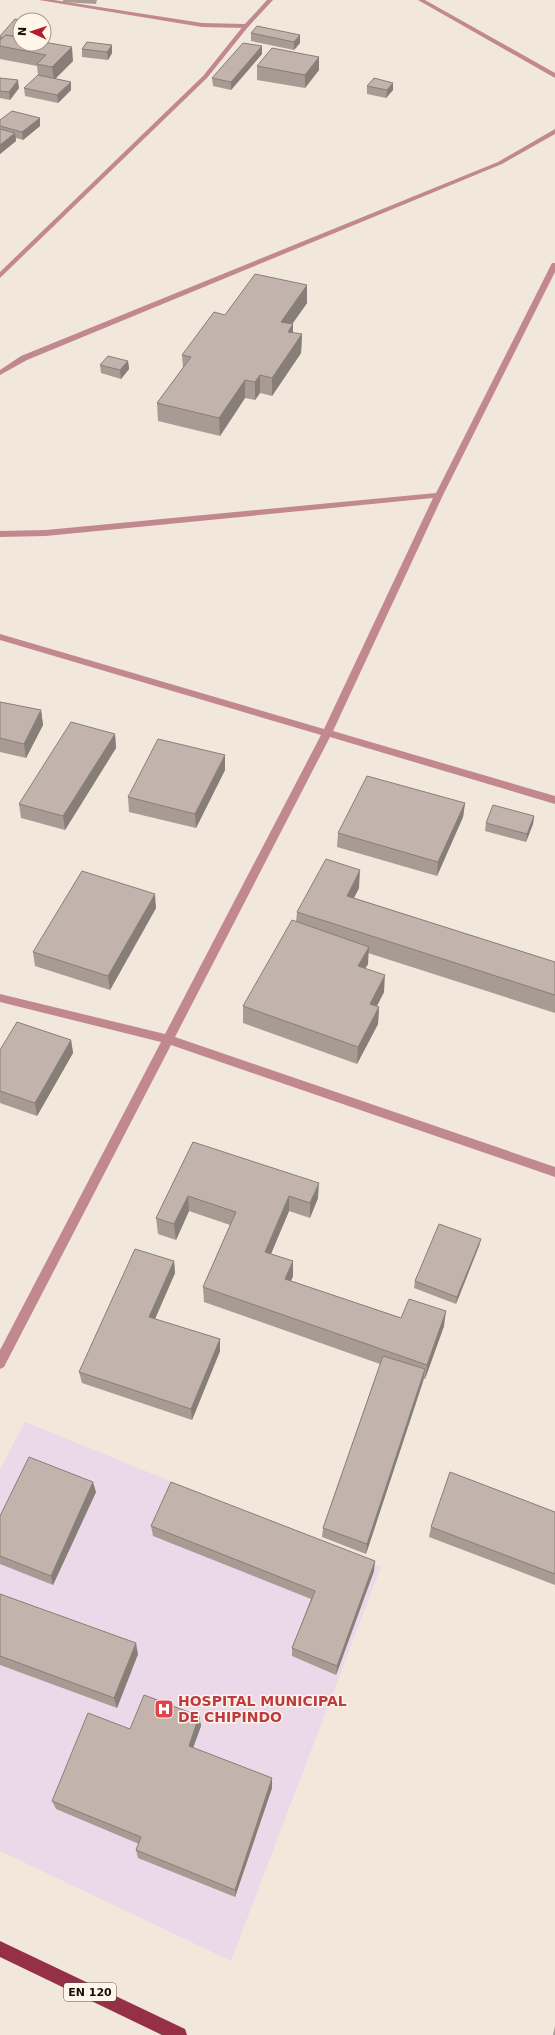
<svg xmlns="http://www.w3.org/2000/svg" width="555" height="2035" font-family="'DejaVu Sans',sans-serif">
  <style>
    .medical { fill: #ebd9e9 }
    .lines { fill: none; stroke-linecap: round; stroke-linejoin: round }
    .service { fill: #c2888f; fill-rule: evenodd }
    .minor { fill: #c2888f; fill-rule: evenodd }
    .primary { fill: #953046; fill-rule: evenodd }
    .wall { fill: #a79b94 }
    .shaded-wall { fill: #887e78 }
    .building { fill: #c2b4ac; stroke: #887e78 }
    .labels { text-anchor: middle; stroke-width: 3; stroke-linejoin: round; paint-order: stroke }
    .shield { fill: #fff5e8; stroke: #5a554e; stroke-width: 1 }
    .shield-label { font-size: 11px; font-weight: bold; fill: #13100c }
    .near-health-label { font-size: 14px; font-weight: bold; fill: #be3a42; stroke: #fff5e8; text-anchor: start }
  </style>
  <rect width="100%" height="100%" fill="#f1e8db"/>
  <!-- medical -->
  <polygon class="medical" points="25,1422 381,1567 231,1961 0,1851 0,1469"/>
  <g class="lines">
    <!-- service -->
    <g class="service">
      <polygon points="39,0 54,0 202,23 246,24 249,26 246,28 202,27"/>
      <polygon points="555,129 555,134 502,164 27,360 0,375 0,370 21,356 498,162"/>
    </g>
    <!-- minor -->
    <g class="minor">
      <polygon points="267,0 273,0 248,27 207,78 0,278 0,272 203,76 244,25"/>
      <polygon points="418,0 425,0 555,73 555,78"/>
      <polygon points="552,263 555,263 555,272 443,495 333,731 555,796 555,804 330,737 175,1037 555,1167 555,1177 171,1045 4,1367 0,1369 0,1350 161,1042 0,1002 0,994 165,1034 321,735 0,640 0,634 324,729 433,498 46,536 0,537 0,531 46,530 436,493"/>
    </g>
    <!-- primary -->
    <polygon class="primary" points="0,1941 185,2029 187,2035 162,2035 0,1957"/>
  </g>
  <!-- wall -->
  <g class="wall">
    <polygon points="63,0 97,0 96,4 63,2"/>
    <polygon points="251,33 300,35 300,43 294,50 251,41"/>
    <polygon points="0,36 20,44 73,61 55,79 71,82 71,90 58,103 25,96 24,88 38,76 37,66 0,59"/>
    <polygon points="87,42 112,53 108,60 82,57 82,49"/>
    <polygon points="262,46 262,54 231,90 213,86 212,78"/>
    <polygon points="257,66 319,70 305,88 257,80"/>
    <polygon points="0,78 19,88 10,100 0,98"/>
    <polygon points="393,83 393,90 386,98 367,94 367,86"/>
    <polygon points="40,118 40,126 23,140 16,138 16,141 0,154 0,120"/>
    <polygon points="307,285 307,303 292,324 293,324 293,333 302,334 301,353 272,396 260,393 255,400 245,398 220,436 158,421 157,403 183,368 182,355 225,315"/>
    <polygon points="128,361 129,369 121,379 101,373 100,365"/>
    <polygon points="0,702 41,710 43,725 26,758 0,752"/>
    <polygon points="115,734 116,748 65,830 21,818 19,804"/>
    <polygon points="225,770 196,828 129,812 128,797"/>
    <polygon points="465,803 463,817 437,876 337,847 338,833"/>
    <polygon points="534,816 533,824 526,842 485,831 486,823"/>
    <polygon points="359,888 354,898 555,962 555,1013 368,953 368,964 365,968 384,992 377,1006 379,1007 378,1024 357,1064 243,1023 243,1006 296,922 297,912"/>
    <polygon points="156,908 110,990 35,966 33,952"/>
    <polygon points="71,1040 73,1053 37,1116 0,1103 0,1050"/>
    <polygon points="193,1142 318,1198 310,1218 289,1211 271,1254 293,1261 293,1276 291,1281 401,1318 444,1326 425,1379 424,1379 366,1554 322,1537 323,1528 380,1364 204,1302 203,1287 230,1225 189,1211 176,1240 158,1234 156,1218"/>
    <polygon points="481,1239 479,1246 456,1304 414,1288 415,1281"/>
    <polygon points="174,1261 175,1273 155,1319 220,1339 220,1351 192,1420 82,1383 79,1372"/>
    <polygon points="96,1492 53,1585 0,1564 0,1516"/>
    <polygon points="555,1512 555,1585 429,1537 431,1527"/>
    <polygon points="151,1526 374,1571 336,1675 292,1656 292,1648 311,1599 153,1536"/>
    <polygon points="0,1594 138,1654 117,1708 0,1665"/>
    <polygon points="199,1716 201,1726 193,1748 272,1788 235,1897 138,1858 136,1850 139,1844 56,1809 52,1801 130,1729"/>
    <polygon points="555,2026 555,2035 553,2035"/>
  </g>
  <!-- shaded-wall -->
  <g class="shaded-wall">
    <polygon points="300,35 300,43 294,50 294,42"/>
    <polygon points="112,45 112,53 108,60 107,52"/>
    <polygon points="262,46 262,54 231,90 231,82"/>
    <polygon points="72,47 73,61 54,80 52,67"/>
    <polygon points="319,57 319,70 305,88 305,75"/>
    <polygon points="18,80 19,88 10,100 9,92"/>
    <polygon points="71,82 71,90 58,103 57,95"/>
    <polygon points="393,83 393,90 386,98 387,90"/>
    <polygon points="40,118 40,126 23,140 22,132"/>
    <polygon points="15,133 16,141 0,154 0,145"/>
    <polygon points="307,285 307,303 281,340 281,322"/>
    <polygon points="293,324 293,342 288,332"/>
    <polygon points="302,334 301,353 272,396 272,378"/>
    <polygon points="128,361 129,369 121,379 120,370"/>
    <polygon points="260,375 260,393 255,400 255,382"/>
    <polygon points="245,380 245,398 220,436 219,418"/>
    <polygon points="41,710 43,725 26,758 24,744"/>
    <polygon points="115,734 116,748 65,830 63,816"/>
    <polygon points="225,755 225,770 196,828 195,814"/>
    <polygon points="465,803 463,817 437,876 438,862"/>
    <polygon points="534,816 533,824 526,842 527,834"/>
    <polygon points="360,870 359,888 346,913 347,896"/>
    <polygon points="155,894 156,908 110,990 108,976"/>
    <polygon points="369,947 368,964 357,983 358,966"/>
    <polygon points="385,975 384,992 369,1021 370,1004"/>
    <polygon points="379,1007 378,1024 357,1064 358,1047"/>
    <polygon points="71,1040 73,1053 37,1116 35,1103"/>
    <polygon points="319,1183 318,1198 310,1218 310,1203"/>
    <polygon points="188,1196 189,1211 176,1240 174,1224"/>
    <polygon points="289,1196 289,1211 265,1268 265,1252"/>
    <polygon points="481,1239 479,1246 456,1304 457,1297"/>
    <polygon points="174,1261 175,1273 151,1328 149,1317"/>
    <polygon points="293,1261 293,1276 285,1294 285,1279"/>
    <polygon points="446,1311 444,1326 425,1379 427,1365"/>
    <polygon points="220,1339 220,1351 192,1420 191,1409"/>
    <polygon points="425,1369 423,1381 366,1554 367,1544"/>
    <polygon points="93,1482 96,1492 53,1585 51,1576"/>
    <polygon points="375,1561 374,1571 336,1675 337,1666"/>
    <polygon points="136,1643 138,1654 117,1708 114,1698"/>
    <polygon points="199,1716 201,1726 190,1756 189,1746"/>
    <polygon points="272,1778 272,1788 235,1897 235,1890"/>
  </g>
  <!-- building -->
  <g class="building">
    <polygon points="15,19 20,20 20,36 19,37 6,35 3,38 0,37 0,36"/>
    <polygon points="257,26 300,35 294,42 251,33"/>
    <polygon points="6,35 20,38 20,44 44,44 44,42 72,47 52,67 37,64 46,55 0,46 0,40"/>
    <polygon points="87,42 112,45 107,52 82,49"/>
    <polygon points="243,43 262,46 231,82 212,78"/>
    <polygon points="272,48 319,57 305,75 257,66"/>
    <polygon points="38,75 71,82 57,95 24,88"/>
    <polygon points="0,78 18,80 9,92 0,91"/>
    <polygon points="374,78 393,83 387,90 367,86"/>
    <polygon points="12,111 40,118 22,132 0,126 0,120"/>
    <polygon points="0,129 15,133 0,145"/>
    <polygon points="255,274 307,285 281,322 293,324 288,332 302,334 272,378 260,375 255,382 245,380 219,418 157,403 191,357 182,355 214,312 225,315"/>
    <polygon points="108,356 128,361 120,370 100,365"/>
    <polygon points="0,702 41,710 24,744 0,738"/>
    <polygon points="71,722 115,734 63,816 19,804"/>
    <polygon points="158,739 225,755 195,814 128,797"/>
    <polygon points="367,776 465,803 438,862 338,833"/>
    <polygon points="493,805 534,816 527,834 486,823"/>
    <polygon points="326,859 360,870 347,896 555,962 555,995 297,912"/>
    <polygon points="82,871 155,894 108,976 33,952"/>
    <polygon points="292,920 369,947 358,966 385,975 370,1004 379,1007 358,1047 243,1006"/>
    <polygon points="17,1022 71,1040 35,1103 0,1091 0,1050"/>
    <polygon points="193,1142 319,1183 310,1203 289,1196 265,1252 293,1261 285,1279 401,1318 409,1299 446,1311 427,1365 203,1287 236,1212 188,1196 174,1224 156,1218"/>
    <polygon points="439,1224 481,1239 457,1297 415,1281"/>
    <polygon points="135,1249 174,1261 149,1317 220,1339 191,1409 79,1372"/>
    <polygon points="383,1356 425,1369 367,1544 323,1528"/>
    <polygon points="29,1457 93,1482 51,1576 0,1556 0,1516"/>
    <polygon points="450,1472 555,1512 555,1574 431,1527"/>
    <polygon points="171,1482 375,1561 337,1666 292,1648 315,1591 151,1526"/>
    <polygon points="0,1594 136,1643 114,1698 0,1656"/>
    <polygon points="144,1695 199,1716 189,1746 272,1778 235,1890 136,1850 141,1837 52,1801 88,1713 130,1729"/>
  </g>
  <!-- icons -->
  <defs>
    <symbol id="hospital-square" viewBox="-11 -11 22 22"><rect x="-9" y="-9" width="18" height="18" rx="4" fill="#e0444e" stroke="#fff5e8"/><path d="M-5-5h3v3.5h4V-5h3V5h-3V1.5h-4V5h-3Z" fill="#fff"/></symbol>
  </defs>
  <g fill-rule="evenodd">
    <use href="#hospital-square" x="153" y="1698" width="22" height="22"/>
  </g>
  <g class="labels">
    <!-- shield labels -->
    <rect class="shield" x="64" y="1983" width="52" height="18" rx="3"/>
    <g class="shield-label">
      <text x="90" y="1996">EN 120</text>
    </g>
    <!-- near-health labels -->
    <g class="near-health-label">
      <text x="178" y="1706">HOSPITAL MUNICIPAL<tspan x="178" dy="16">DE CHIPINDO</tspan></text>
    </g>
  </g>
  <!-- north arrow -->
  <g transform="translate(32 32) rotate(273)"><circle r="19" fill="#fff5e8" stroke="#a19990"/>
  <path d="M0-3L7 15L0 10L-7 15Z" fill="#b11f2a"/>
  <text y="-6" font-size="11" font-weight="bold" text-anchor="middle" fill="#13100c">N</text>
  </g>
</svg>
